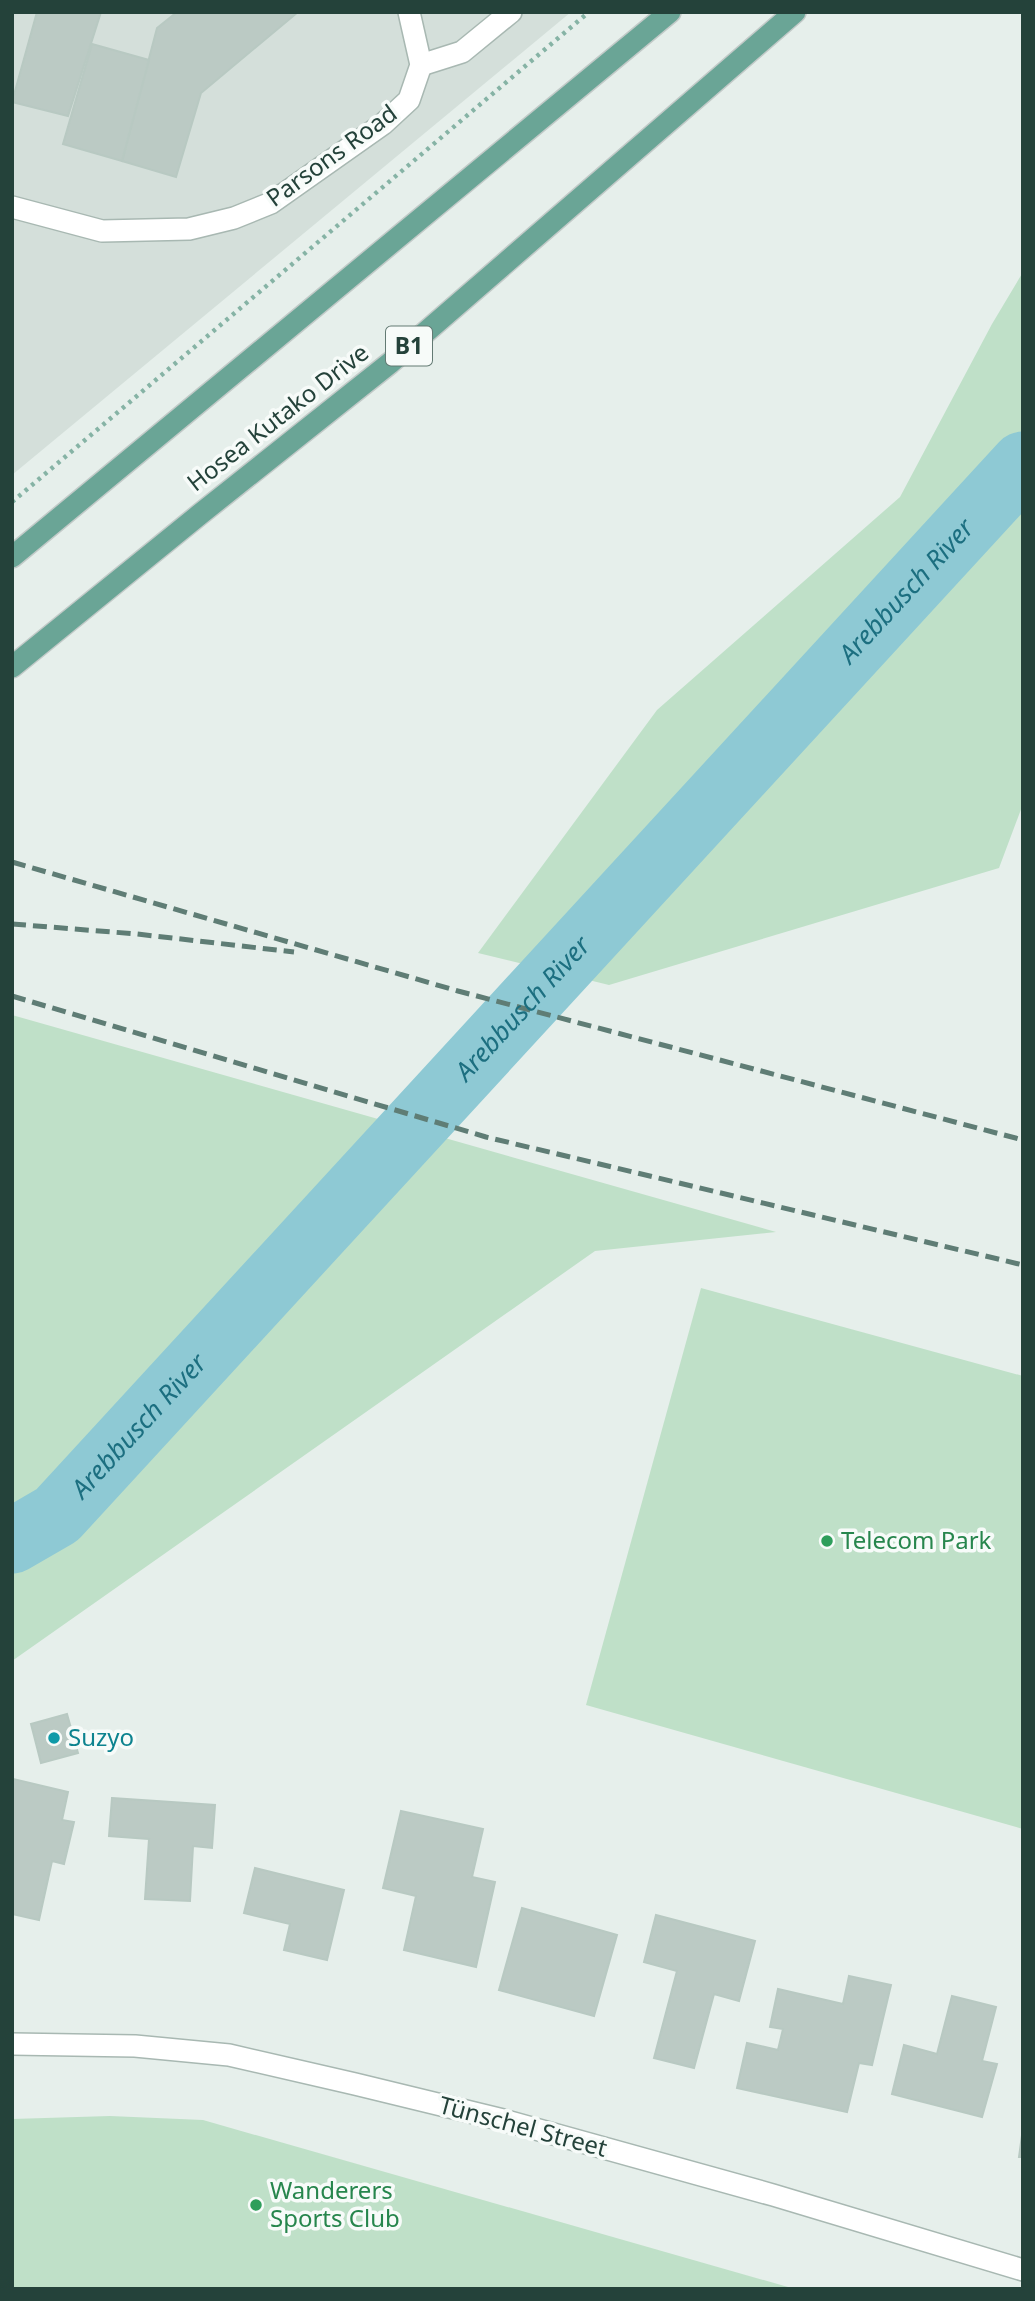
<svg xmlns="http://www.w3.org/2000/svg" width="1035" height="2301" font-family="'Noto Sans',sans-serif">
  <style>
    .built { fill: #d4dfda }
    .green { fill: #bfe0c8 }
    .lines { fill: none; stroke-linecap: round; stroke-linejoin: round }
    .river { stroke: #8ec9d4; stroke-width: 65 }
    .building { fill: #bbcac4; stroke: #b8c9c2; stroke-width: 2 }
    .minor-casing { stroke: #a8b8b2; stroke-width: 24 }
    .major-casing { stroke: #c2cac8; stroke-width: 24 }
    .path { stroke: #86b3a5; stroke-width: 4.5; stroke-dasharray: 3.5 5; stroke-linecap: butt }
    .minor { stroke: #fff; stroke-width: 21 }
    .major { stroke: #6aa596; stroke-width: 21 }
    .rail { stroke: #5f7d75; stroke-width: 5; stroke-dasharray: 14 7; stroke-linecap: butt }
    .leisure-dot { fill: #2e9e5b; stroke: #f7fbf9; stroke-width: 2.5 }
    .culture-dot { fill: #0f9aa8; stroke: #f7fbf9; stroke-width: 2.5 }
    .labels { text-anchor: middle; stroke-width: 7; stroke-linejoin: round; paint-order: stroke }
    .shield { fill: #f7fbf9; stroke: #637a73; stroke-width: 2 }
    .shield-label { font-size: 23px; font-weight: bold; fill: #24423a }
    .street-label { font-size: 24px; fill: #24423a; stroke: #f7fbf9 }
    .leisure-label { font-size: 24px; fill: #27864d; stroke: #f7fbf9; text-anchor: start }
    .culture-label { font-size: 24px; fill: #0d838f; stroke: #f7fbf9; text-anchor: start }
    .water-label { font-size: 26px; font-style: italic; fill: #1c6f80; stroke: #f7fbf9 }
  </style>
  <rect width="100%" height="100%" fill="#e6efeb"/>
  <!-- built -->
  <polygon class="built" points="12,12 571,12 12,475"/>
  <!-- green -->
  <g class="green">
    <polygon points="1023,272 1023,804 999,868 609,985 478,953 657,710 900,497 992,324"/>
    <polygon points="12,1015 776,1232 595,1251 12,1661"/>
    <polygon points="701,1288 1023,1376 1023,1829 586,1705"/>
    <polygon points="110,2116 203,2120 795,2289 12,2289 12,2119"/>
  </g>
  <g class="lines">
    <!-- river -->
    <path class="river" id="s1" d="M12 1541 57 1515 1023 464"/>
  </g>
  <!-- building -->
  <g class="building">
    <polygon points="37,12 101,12 68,116 12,102"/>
    <polygon points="177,12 298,12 201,93 176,177 122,161 157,28"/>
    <polygon points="92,44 149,60 122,161 63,144"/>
    <polygon points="67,1714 78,1753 41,1763 31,1724"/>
    <polygon points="13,1779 68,1792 62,1820 74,1822 64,1864 52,1861 39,1920 12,1914"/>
    <polygon points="112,1798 215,1805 212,1848 193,1846 190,1901 145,1899 149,1839 109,1836"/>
    <polygon points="401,1811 483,1829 472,1877 495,1882 476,1967 404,1950 416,1896 383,1888"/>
    <polygon points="255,1868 344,1890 327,1960 284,1950 290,1924 244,1913"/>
    <polygon points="522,1908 617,1935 594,2016 499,1990"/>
    <polygon points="656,1915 755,1941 739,2001 714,1994 694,2068 654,2058 677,1971 644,1962"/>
    <polygon points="849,1976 891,1985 872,2065 859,2063 847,2112 737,2088 747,2043 778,2050 783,2029 770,2027 778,1989 843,2004"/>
    <polygon points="952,1996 996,2007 982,2061 997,2064 982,2117 892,2094 904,2045 937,2054"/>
    <polygon points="1023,2128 1023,2157 1019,2157"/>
  </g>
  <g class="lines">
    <defs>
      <g id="minor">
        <polyline points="421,65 462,52 511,12"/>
        <polyline points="12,207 102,231 189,229 234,218 271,203 383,124 409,100 421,65 409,12"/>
        <polyline points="12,2044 135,2046 229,2055 355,2084 503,2120 773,2195 1023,2270"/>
      </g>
      <g id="major">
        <polyline points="12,557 670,12"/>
        <polyline points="12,667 199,515 390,363 795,12"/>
      </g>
    </defs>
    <!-- minor casing -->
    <use href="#minor" class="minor-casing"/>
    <!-- major casing -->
    <use href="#major" class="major-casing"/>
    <!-- path -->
    <polyline class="path" points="12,502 589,12"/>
    <!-- minor -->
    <use href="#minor" class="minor"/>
    <!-- major -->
    <use href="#major" class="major"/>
    <!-- rail -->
    <g class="rail">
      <polyline points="12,862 458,991 1023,1140"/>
      <polyline points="12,924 137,934 294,952"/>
      <polyline points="12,996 486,1137 1023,1265"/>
    </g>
  </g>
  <!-- markers -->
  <g class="leisure-dot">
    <circle cx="827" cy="1541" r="7"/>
    <circle cx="256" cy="2205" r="7"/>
  </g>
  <circle class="culture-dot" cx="54" cy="1738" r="7"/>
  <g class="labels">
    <!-- shield labels -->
    <rect class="shield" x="386" y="326.5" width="46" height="39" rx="5"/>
    <g class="shield-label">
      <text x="409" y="354">B1</text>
    </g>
    <!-- street labels -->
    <g class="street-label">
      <text transform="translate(332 156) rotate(-36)" y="8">Parsons Road</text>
      <text transform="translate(278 418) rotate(-38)" y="8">Hosea Kutako Drive</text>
      <text transform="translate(523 2127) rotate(15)" y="8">Tünschel Street</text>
    </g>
    <!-- leisure labels -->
    <g class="leisure-label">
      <text x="841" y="1549">Telecom Park</text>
      <text x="270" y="2199">Wanderers<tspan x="270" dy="28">Sports Club</tspan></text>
    </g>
    <!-- culture labels -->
    <g class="culture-label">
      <text x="68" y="1746">Suzyo</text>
    </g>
    <!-- water labels -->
    <g class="water-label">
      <text dy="9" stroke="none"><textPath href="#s1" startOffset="1307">Arebbusch River</textPath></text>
      <text dy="9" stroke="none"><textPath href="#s1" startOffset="740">Arebbusch River</textPath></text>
      <text dy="9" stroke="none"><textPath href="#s1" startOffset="173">Arebbusch River</textPath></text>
    </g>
  </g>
  <!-- border -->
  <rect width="1035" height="2301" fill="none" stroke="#24423a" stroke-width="28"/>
</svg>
